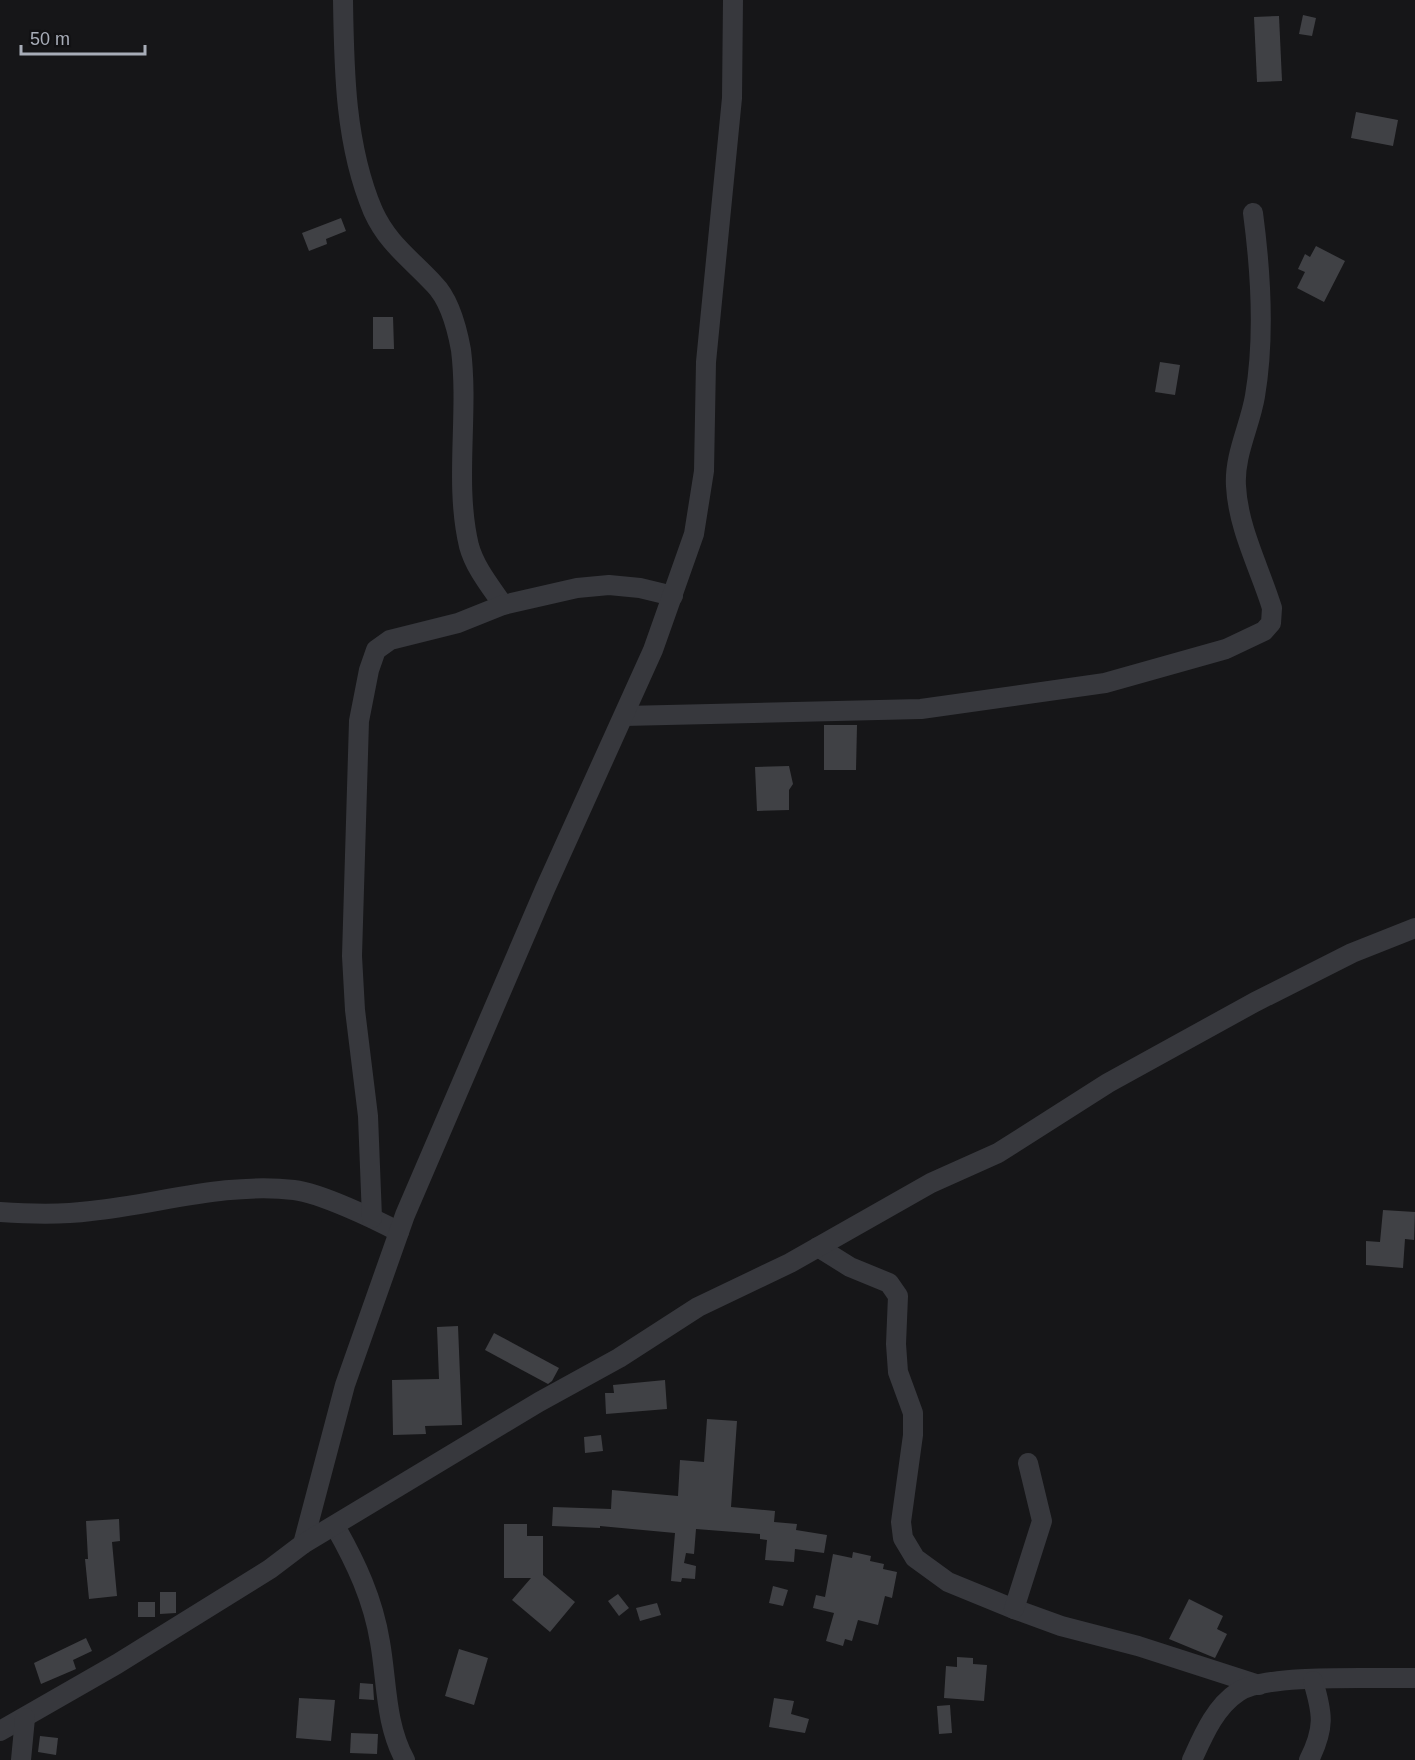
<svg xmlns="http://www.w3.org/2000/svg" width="1415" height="1760" font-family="Helvetica,sans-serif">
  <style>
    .building { fill: #404145 }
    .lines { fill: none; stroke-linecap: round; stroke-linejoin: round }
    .street { stroke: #37383d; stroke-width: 20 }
  </style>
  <rect width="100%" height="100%" fill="#161618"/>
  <!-- building -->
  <g class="building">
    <polygon points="1303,15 1316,18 1312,36 1299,34"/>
    <polygon points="1279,16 1282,81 1257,82 1254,17"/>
    <polygon points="1356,112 1398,120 1393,146 1351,138"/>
    <polygon points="341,218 346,231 326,239 327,244 309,251 302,233"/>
    <polygon points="1316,246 1345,261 1324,302 1297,288 1305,272 1298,269 1305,254 1310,257"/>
    <polygon points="373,317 393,317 394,349 373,349"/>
    <polygon points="1160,362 1180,365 1175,395 1155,392"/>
    <polygon points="824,725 857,725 856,770 824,770"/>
    <polygon points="789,766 793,784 789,790 789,810 757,811 755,767"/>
    <polygon points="1383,1210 1415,1212 1414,1240 1405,1239 1403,1268 1366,1265 1366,1241 1380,1242"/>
    <polygon points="458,1326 462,1425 425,1426 426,1434 393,1435 392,1380 439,1379 437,1327"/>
    <polygon points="494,1333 559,1368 552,1381 548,1384 485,1350"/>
    <polygon points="665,1380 667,1409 606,1414 605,1393 614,1393 613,1385"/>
    <polygon points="707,1419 737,1421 731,1507 775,1511 774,1522 797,1524 796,1530 827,1535 824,1553 795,1549 794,1562 765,1560 767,1540 760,1539 760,1534 696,1529 694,1554 686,1553 684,1563 696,1566 695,1579 682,1578 681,1582 671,1581 675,1533 600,1526 600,1528 552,1526 553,1507 611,1509 612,1490 678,1496 680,1460 704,1462"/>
    <polygon points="601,1435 603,1451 585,1453 584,1437"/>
    <polygon points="119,1519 120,1541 112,1542 117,1596 89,1599 85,1559 88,1559 86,1521"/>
    <polygon points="504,1524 527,1524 527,1536 543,1536 543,1575 575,1602 550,1632 512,1600 531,1578 504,1578"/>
    <polygon points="853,1552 871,1556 870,1561 884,1564 883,1569 897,1572 892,1598 885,1596 878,1625 858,1620 852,1641 845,1639 843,1646 826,1641 834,1613 813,1608 816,1595 825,1597 833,1554 852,1558"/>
    <polygon points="773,1586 788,1590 783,1606 769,1603"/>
    <polygon points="160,1592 176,1592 176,1613 160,1614"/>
    <polygon points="618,1594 629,1608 619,1616 608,1601"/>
    <polygon points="1189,1599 1223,1616 1217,1629 1227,1634 1215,1658 1169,1639"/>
    <rect x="138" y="1602" width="17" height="15"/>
    <polygon points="657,1603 661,1615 640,1621 636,1608"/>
    <polygon points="86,1638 92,1651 73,1660 76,1669 41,1684 34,1663"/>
    <polygon points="459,1649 488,1658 474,1705 445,1696"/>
    <polygon points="957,1657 973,1658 973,1664 987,1665 984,1701 944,1698 946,1666 957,1667"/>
    <polygon points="360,1683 373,1684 374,1700 359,1699"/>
    <polygon points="299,1698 335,1700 331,1741 296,1738"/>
    <polygon points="774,1698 794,1701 791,1714 809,1719 805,1733 769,1727"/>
    <polygon points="950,1705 952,1733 939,1734 937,1706"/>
    <polygon points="351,1733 378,1734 377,1754 350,1753"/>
    <polygon points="40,1736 58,1738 56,1755 38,1752"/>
  </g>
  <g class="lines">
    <!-- street -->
    <g class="street">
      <path d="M343 0C344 70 345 145 373 211 388 244 410 258 434 284 450 300 457 328 461 350 469 415 454 483 469 546 475 568 491 587 503 605"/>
      <path d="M624 716 921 709 1105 683 1226 649 1264 631 1271 623 1272 608C1260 569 1238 528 1236 486 1234 455 1250 426 1255 396 1265 337 1261 273 1253 213"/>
      <path d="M0 1212C30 1214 61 1215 91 1211 159 1204 225 1182 294 1190 320 1193 375 1219 399 1232"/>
      <polyline points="372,1218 368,1116 355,1010 352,956 359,721 369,670 376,650 390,640 458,623 503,605 577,588 609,585 640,588 673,596"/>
      <polyline points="818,1247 850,1267 889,1283 898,1296 896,1344 898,1372 913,1413 913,1435 901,1522 903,1538 915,1558 948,1582 1014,1609 1061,1626 1138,1646 1259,1685"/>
      <path d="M335 1526C356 1563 373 1599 380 1642 387 1681 385 1724 405 1760"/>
      <polyline points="303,1544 345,1385 405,1215 545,889 653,650 694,534 704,471 706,362 732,98 733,0"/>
      <polyline points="1014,1609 1042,1521 1028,1463"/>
      <polyline points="0,1731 117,1664 270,1569 303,1544 539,1402 619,1358 698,1307 790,1263 931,1183 998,1153 1108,1083 1255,1002 1352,953 1415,928"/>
      <polyline points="21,1760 25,1718"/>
      <path d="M1192 1760C1203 1736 1215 1707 1238 1692 1265 1673 1377 1679 1415 1678"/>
      <path d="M1309 1760C1325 1728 1323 1714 1313 1681"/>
    </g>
  </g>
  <!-- scale -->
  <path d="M21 45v9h124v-9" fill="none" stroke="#a8adb8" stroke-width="3"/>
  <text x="30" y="45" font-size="18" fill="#a8adb8" stroke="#111113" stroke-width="4.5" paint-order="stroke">50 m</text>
</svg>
